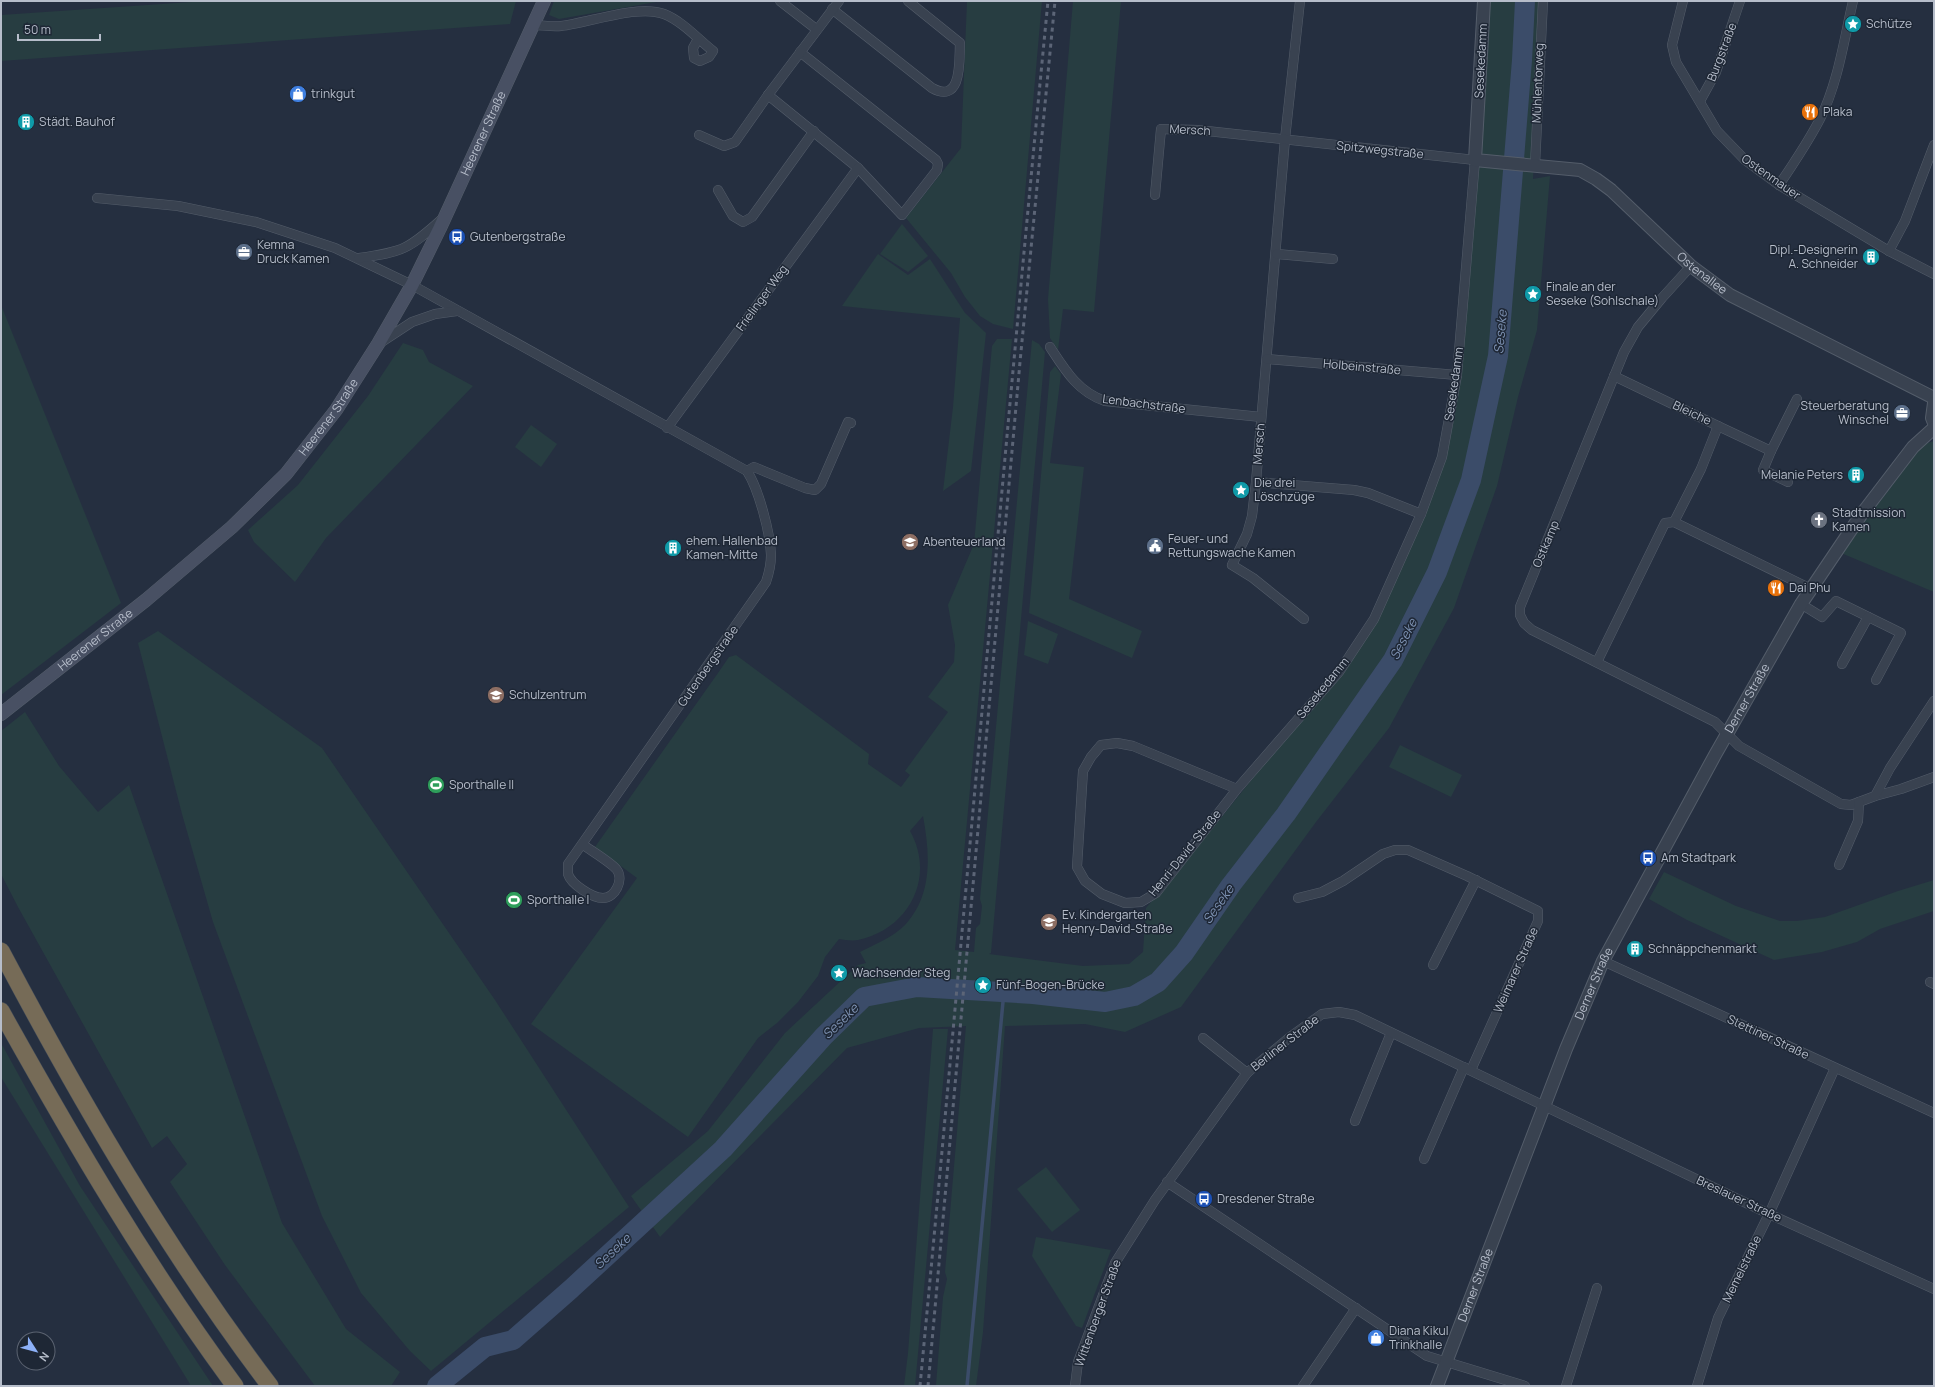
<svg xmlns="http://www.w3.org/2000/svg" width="1935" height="1387" font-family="Manrope,sans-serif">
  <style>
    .green { fill: #273d41 }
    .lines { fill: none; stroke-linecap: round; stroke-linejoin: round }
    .stream { stroke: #3b4c69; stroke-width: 3.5 }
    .river { stroke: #3b4c69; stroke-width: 20 }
    .minor-casing { stroke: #545d6a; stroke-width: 10 }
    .tertiary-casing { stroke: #545d6a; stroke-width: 14 }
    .secondary-casing { stroke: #545d6a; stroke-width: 14 }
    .motorway-casing { stroke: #414a57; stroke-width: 18 }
    .minor { stroke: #394250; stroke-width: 9 }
    .tertiary { stroke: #394250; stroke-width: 12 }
    .secondary { stroke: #485063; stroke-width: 13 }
    .motorway { stroke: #766b57; stroke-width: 17 }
    .rail { stroke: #5c6577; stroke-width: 3; stroke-dasharray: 4 4; stroke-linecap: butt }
    .labels { text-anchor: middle; stroke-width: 3; stroke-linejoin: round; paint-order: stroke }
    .poi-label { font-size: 12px; fill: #b6bdca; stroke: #1e2735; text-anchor: start }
    .street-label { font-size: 12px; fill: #b6bdca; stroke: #1e2735 }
    .water-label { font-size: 13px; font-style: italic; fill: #7d91b2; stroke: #1e2735 }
  </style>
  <rect width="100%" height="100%" fill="#252f40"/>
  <!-- green -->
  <g class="green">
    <polygon points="206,1 516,1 510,24 1,61 1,15"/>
    <polygon points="554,1 662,1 559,19 549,15"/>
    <polygon points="967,1 1042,1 1013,329 993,324 980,316 965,297 951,273 906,218 961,148"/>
    <polygon points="1073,1 1121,1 1094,312 1063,309 1058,350 1050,338 1048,299"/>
    <path d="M1485 1H1543L1533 179 1550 176 1537 330 1518 397 1497 486 1454 608 1389 728 1316 822 1181 1007 1125 1032 1085 1024 1005 1026 983 1332 976 1386H933L936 1385 943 1297 947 1279 945 1272 966 1026 919 1028 847 1048 660 1237 631 1196 708 1131 785 1033 858 965 866 963 860 952C876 944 893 937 905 925 933 895 930 854 923 816L910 831C936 877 909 929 858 940 852 941 845 940 839 939L825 957 818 976 798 1002 777 1023 758 1038 688 1137 531 1024 637 878 595 847 718 673 729 657 736 655 869 754 868 764 901 787 910 775 905 771 948 712 928 697 954 662 955 645 948 605 974 544 992 346 997 339H1012L955 950 974 952 976 928 980 924 982 906 980 899 1032 340 1039 344 1045 352 991 953 989 954 1083 966 1129 964 1143 952 1146 908 1216 824 1368 635 1422 518 1455 395Z"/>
    <polygon points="902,224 928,256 908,272 880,254"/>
    <polygon points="878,254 908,275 930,259 965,313 986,333 971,471 943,491 953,407 960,318 842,306"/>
    <polygon points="1,305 121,603 1,695"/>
    <polygon points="403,343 423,350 429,362 473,386 326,538 295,582 254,542 248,530 298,485 368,396"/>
    <polygon points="1055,366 1061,374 1050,463 1084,467 1069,599 1142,631 1132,658 1029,613 1050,372"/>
    <polygon points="531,425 557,444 541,467 515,447"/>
    <polygon points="1934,441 1934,592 1841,553 1915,455 1925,444"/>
    <polygon points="1028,621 1058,634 1048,664 1024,655"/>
    <polygon points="158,631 322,748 495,1000 629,1207 431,1371 410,1351 361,1293 322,1216 213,922 182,814 138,643"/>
    <polygon points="25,712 59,766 98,812 129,785 282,1223 346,1329 400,1372 391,1386 315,1386 225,1265 170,1182 187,1164 167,1136 152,1148 18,907 1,874 1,731"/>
    <polygon points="1400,745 1462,775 1451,797 1389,767"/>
    <polygon points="1664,872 1736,906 1780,921 1797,921 1825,917 1898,891 1934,880 1934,911 1880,929 1857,942 1822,952 1774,960 1687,920 1649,899"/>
    <polygon points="933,1029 948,1029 915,1386 904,1386 908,1353"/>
    <polygon points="1,1043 80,1186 213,1386 189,1386 190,1384 1,1077"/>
    <polygon points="1046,1167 1080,1210 1052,1232 1017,1189"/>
    <polygon points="1036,1237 1111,1250 1082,1328 1076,1326 1032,1256"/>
  </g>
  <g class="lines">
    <!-- stream -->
    <polyline class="stream" points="967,1386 1004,991"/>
    <!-- river -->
    <polyline class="river" points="437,1386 485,1347 513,1340 571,1289 723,1149 824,1036 864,997 917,987 1033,994 1105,1002 1134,996 1158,982 1184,953 1231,885 1286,814 1393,660 1437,572 1471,480 1498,356 1522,60 1525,1"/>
    <defs>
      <g id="minor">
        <polyline points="780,1 816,29"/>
        <polyline points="1300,1 1285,139 1256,482 1252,516 1247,534 1232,565 1253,578 1304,619"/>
        <polyline points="1683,1 1672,45 1676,62 1717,131 1745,160 1779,185 1889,251 1934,274"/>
        <path d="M832 9 932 88C963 105 959 59 960 43L908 1"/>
        <path d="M533 25C542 25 552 27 561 26 589 23 638 4 664 14 682 21 698 39 713 51L709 57 700 61 694 58 693 48 698 39"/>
        <polyline points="768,95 858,168 902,215 937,170 938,164 936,160 800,52"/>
        <polyline points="1700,101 1716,72 1740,1"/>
        <polyline points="699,135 724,146 735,142 768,95 839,1"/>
        <polyline points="1535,165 1543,1"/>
        <path d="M1779 185C1794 163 1808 142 1820 119 1838 83 1844 40 1853 1"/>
        <polyline points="718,190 733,216 743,222 752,217 814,131"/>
        <polyline points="1155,195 1161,129 1198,130 1475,160 1457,375 1442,457 1421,514 1374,619 1339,672 1237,789 1156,893 1141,902 1125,903 1102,894 1085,881 1077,867 1083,771 1091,757 1101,745 1117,743 1133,746 1237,789"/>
        <path d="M97 198 178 206 256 222 335 248 412 285 747 471C759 490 770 532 771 555 771 564 769 573 766 582L568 864C568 867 568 871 568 874 571 884 592 898 603 898 615 898 624 880 617 870 612 863 590 850 582 844"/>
        <polyline points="1889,251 1905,221 1934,145"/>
        <polyline points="1277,254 1333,259"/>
        <path d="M359 258C403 252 409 249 442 219"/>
        <polyline points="1691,266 1662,298 1638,327 1624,352 1520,607 1520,615 1524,623 1532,630 1715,722 1739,746 1841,804 1851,805 1875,796 1901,789 1934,777"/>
        <polyline points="380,343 412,322 435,314 457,311"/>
        <path d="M1050 347C1065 370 1078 392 1105 401L1261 417"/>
        <polyline points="1267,359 1457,375"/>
        <polyline points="1614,376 1718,426 1701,469 1674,522"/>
        <polyline points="1718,426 1771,451 1797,399"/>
        <polyline points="667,428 858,168"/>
        <polyline points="1771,451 1763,470 1788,482"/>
        <polyline points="747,471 754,467 805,488 815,490 821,484 848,422 851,423"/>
        <polyline points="1256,482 1354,490 1368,493 1421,514"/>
        <polyline points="1801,604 1822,617 1836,601 1901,633 1876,680"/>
        <polyline points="1597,662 1665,523 1674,522 1811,589"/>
        <polyline points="1842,664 1868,617"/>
        <polyline points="1875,796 1890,768 1934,701"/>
        <polyline points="1839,865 1858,821 1859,802"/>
        <polyline points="1298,898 1322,892 1343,881 1383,854 1395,850 1408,850 1467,876 1538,911 1538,921 1471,1070"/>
        <polyline points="1603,961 1934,1113"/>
        <polyline points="1433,965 1476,880"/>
        <polyline points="1930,982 1934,984"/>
        <polyline points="1203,1038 1247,1073"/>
        <polyline points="1355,1121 1391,1033"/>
        <polyline points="1424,1159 1464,1067"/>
        <polyline points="1167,1182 1427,1356 1525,1386"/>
        <polyline points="1075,1386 1078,1362 1115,1263 1155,1200 1247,1073 1290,1037 1322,1014 1339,1012 1355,1015 1769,1214 1934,1289"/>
        <polyline points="1303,1386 1356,1308"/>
        <polyline points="1566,1386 1597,1288"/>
        <polyline points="1697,1386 1718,1318 1769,1214 1835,1068"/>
      </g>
      <g id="tertiary">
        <path id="s1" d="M1484 1 1475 160 1580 170 1596 179 1611 190 1691 266 1730 295 1934 398"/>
        <polyline points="1934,403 1932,418 1934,423"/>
        <path id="s2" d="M1437 1386 1566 1049 1603 961 1715 755 1801 604 1861 515 1913 447 1934 428"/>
      </g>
      <g id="secondary">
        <path id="s3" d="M1 714 146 600 232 527 286 474 336 410 378 344 412 285 440 228 544 1"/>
      </g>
      <g id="motorway">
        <path d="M1 951C81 1102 167 1250 270 1386"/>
        <path d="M1 1011C73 1140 147 1267 235 1386"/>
      </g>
    </defs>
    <!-- minor casing -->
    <use href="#minor" class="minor-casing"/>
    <!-- tertiary casing -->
    <use href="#tertiary" class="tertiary-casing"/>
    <!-- secondary casing -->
    <use href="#secondary" class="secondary-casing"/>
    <!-- motorway casing -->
    <use href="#motorway" class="motorway-casing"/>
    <!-- minor -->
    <use href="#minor" class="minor"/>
    <!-- tertiary -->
    <use href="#tertiary" class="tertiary"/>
    <!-- secondary -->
    <use href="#secondary" class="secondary"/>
    <!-- motorway -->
    <use href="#motorway" class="motorway"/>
    <!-- rail -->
    <g class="rail">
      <path d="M920 1386C964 924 1003 462 1048 1"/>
      <polyline points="928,1386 1020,362 1055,1"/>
    </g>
  </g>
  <!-- icons -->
  <defs>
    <symbol id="sight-disc" viewBox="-11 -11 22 22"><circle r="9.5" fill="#0f9aa8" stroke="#1e2735"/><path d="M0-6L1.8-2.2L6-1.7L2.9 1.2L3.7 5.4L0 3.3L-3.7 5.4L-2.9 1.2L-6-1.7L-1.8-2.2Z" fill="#fff"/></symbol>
    <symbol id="shop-disc" viewBox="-11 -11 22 22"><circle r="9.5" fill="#3f7fe0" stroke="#1e2735"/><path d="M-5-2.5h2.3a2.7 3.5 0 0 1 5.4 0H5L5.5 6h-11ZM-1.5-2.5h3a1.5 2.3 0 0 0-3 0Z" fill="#fff"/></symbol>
    <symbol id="restaurant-disc" viewBox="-11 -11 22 22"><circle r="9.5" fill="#e8710a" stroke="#1e2735"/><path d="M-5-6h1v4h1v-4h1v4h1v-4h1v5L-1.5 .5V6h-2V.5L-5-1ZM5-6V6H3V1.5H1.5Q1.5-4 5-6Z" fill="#fff"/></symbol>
    <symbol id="building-disc" viewBox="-11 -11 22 22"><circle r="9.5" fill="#0f9aa8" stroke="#1e2735"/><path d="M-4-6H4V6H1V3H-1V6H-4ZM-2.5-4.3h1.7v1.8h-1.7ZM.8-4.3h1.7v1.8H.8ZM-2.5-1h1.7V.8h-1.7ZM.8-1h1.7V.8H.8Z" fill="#fff"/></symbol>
    <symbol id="bus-disc" viewBox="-11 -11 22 22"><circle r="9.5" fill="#1a4fb4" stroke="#1e2735"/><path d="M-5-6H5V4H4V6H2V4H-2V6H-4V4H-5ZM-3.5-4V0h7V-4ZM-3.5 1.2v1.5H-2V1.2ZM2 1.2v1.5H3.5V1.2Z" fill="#fff"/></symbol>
    <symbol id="office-disc" viewBox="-11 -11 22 22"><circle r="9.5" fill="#5c6f8a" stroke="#1e2735"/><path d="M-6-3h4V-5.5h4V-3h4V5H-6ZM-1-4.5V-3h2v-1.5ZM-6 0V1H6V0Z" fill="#fff"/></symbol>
    <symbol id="church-disc" viewBox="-11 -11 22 22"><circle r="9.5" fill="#6b7280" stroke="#1e2735"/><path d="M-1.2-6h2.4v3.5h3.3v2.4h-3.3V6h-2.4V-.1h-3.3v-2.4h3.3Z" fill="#fff"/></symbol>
    <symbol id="school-disc" viewBox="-11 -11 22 22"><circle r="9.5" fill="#8d6e63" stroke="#1e2735"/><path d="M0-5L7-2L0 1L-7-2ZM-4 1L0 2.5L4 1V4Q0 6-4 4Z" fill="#fff"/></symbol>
    <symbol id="civic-disc" viewBox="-11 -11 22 22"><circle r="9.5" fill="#5c6f8a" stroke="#1e2735"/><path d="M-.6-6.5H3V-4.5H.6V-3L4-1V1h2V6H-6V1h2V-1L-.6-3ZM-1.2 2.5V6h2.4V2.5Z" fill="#fff"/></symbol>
    <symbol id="stadium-disc" viewBox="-11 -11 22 22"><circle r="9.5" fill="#2e9e5b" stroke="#1e2735"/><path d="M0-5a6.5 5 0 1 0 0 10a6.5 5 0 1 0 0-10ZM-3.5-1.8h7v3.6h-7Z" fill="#fff"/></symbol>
  </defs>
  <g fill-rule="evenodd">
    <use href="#sight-disc" x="1843" y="14" width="20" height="20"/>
    <use href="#shop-disc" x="288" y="84" width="20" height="20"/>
    <use href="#restaurant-disc" x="1800" y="102" width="20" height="20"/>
    <use href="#building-disc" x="16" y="112" width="20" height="20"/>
    <use href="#bus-disc" x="447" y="227" width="20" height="20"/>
    <use href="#office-disc" x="234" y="242" width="20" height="20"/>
    <use href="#building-disc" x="1861" y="247" width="20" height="20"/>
    <use href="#sight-disc" x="1523" y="284" width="20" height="20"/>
    <use href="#office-disc" x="1892" y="403" width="20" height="20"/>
    <use href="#building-disc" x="1846" y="465" width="20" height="20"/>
    <use href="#sight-disc" x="1231" y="480" width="20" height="20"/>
    <use href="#church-disc" x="1809" y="510" width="20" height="20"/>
    <use href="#school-disc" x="900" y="532" width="20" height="20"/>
    <use href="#civic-disc" x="1145" y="536" width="20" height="20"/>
    <use href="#building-disc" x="663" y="538" width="20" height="20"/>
    <use href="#restaurant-disc" x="1766" y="578" width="20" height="20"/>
    <use href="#school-disc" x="486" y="685" width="20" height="20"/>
    <use href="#stadium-disc" x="426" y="775" width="20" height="20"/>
    <use href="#bus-disc" x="1638" y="848" width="20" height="20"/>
    <use href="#stadium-disc" x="504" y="890" width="20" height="20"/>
    <use href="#school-disc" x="1039" y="912" width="20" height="20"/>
    <use href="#building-disc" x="1625" y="939" width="20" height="20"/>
    <use href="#sight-disc" x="829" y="963" width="20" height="20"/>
    <use href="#sight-disc" x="973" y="975" width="20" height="20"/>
    <use href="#bus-disc" x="1194" y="1189" width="20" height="20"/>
    <use href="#shop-disc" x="1366" y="1328" width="20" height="20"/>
  </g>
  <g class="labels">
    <!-- poi labels -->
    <g class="poi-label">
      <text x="1866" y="28">Schütze</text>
      <text x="311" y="98">trinkgut</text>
      <text x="1823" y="116">Plaka</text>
      <text x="39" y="126">Städt. Bauhof</text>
      <text x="470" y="241">Gutenbergstraße</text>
      <text x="257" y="249">Kemna<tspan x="257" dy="14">Druck Kamen</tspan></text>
      <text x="1858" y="254" text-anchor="end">Dipl.-Designerin<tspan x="1858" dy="14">A. Schneider</tspan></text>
      <text x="1546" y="291">Finale an der<tspan x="1546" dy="14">Seseke (Sohlschale)</tspan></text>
      <text x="1889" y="410" text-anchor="end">Steuerberatung<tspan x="1889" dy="14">Winschel</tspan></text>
      <text x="1843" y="479" text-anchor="end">Melanie Peters</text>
      <text x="1254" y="487">Die drei<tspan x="1254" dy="14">Löschzüge</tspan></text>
      <text x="1832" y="517">Stadtmission<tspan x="1832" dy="14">Kamen</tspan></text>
      <text x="1168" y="543">Feuer- und<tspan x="1168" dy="14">Rettungswache Kamen</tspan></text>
      <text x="686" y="545">ehem. Hallenbad<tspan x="686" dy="14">Kamen-Mitte</tspan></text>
      <text x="923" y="546">Abenteuerland</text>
      <text x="1789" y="592">Dai Phu</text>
      <text x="509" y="699">Schulzentrum</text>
      <text x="449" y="789">Sporthalle II</text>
      <text x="1661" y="862">Am Stadtpark</text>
      <text x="527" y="904">Sporthalle I</text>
      <text x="1062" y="919">Ev. Kindergarten<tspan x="1062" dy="14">Henry-David-Straße</tspan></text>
      <text x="1648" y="953">Schnäppchenmarkt</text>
      <text x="852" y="977">Wachsender Steg</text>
      <text x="996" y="989">Fünf-Bogen-Brücke</text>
      <text x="1217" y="1203">Dresdener Straße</text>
      <text x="1389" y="1335">Diana Kikul<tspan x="1389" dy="14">Trinkhalle</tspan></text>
    </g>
    <!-- street labels -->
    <g class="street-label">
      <text transform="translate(1722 52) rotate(-69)" y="4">Burgstraße</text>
      <text transform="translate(1481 61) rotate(-87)" y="4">Sesekedamm</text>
      <text transform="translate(1538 83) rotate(-88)" y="4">Mühlentorweg</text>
      <text transform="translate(1190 130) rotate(3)" y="4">Mersch</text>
      <text dy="4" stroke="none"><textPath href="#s3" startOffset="768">Heerener Straße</textPath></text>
      <text transform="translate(1380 150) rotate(6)" y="4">Spitzwegstraße</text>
      <text transform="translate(1771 177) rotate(35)" y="4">Ostenmauer</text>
      <text dy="4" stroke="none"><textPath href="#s1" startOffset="425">Ostenallee</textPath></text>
      <text transform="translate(762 298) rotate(-54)" y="4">Frielinger Weg</text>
      <text transform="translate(1362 367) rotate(5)" y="4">Holbeinstraße</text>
      <text transform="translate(1454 384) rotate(-82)" y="4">Sesekedamm</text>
      <text transform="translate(1144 404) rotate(7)" y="4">Lenbachstraße</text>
      <text transform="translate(1692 413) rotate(25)" y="4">Bleiche</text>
      <text dy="4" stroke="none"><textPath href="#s3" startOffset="444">Heerener Straße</textPath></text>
      <text transform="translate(1259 444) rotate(-86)" y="4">Mersch</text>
      <text transform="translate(1546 544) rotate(-67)" y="4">Ostkamp</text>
      <text dy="4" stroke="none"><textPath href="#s3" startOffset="120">Heerener Straße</textPath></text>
      <text transform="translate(708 666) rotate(-55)" y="4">Gutenbergstraße</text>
      <text transform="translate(1323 688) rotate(-51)" y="4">Sesekedamm</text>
      <text dy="4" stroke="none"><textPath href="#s2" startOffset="756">Derner Straße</textPath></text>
      <text transform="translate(1185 853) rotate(-51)" y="4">Henri-David-Straße</text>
      <text transform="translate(1516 970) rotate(-66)" y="4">Weimarer Straße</text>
      <text dy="4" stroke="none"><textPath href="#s2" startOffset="432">Derner Straße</textPath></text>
      <text transform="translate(1768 1037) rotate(25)" y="4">Stettiner Straße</text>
      <text transform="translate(1285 1043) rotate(-38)" y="4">Berliner Straße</text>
      <text transform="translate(1739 1199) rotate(25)" y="4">Breslauer Straße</text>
      <text transform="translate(1742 1269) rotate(-64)" y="4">Memelstraße</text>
      <text dy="4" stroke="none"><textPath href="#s2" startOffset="108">Derner Straße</textPath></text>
      <text transform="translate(1098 1313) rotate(-70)" y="4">Wittenberger Straße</text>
    </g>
    <!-- water labels -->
    <g class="water-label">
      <text transform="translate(1500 332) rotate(-85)" y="5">Seseke</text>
      <text transform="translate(1403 639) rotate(-63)" y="5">Seseke</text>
      <text transform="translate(1218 904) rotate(-55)" y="5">Seseke</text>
      <text transform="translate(840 1021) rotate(-44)" y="5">Seseke</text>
      <text transform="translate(612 1251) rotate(-43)" y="5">Seseke</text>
    </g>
  </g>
  <!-- border -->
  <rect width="1935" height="1387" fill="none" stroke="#b6bdca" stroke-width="4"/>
  <!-- north arrow -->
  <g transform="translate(36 1351) rotate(126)"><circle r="19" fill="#1e2735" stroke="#5b6371"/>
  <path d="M0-3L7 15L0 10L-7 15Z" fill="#8db1f8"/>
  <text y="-6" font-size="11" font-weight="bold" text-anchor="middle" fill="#b6bdca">N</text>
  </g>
  <!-- scale -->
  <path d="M18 34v6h82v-6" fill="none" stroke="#b6bdca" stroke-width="2"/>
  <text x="24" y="34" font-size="12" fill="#b6bdca" stroke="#1e2735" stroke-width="3" paint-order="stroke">50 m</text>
</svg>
